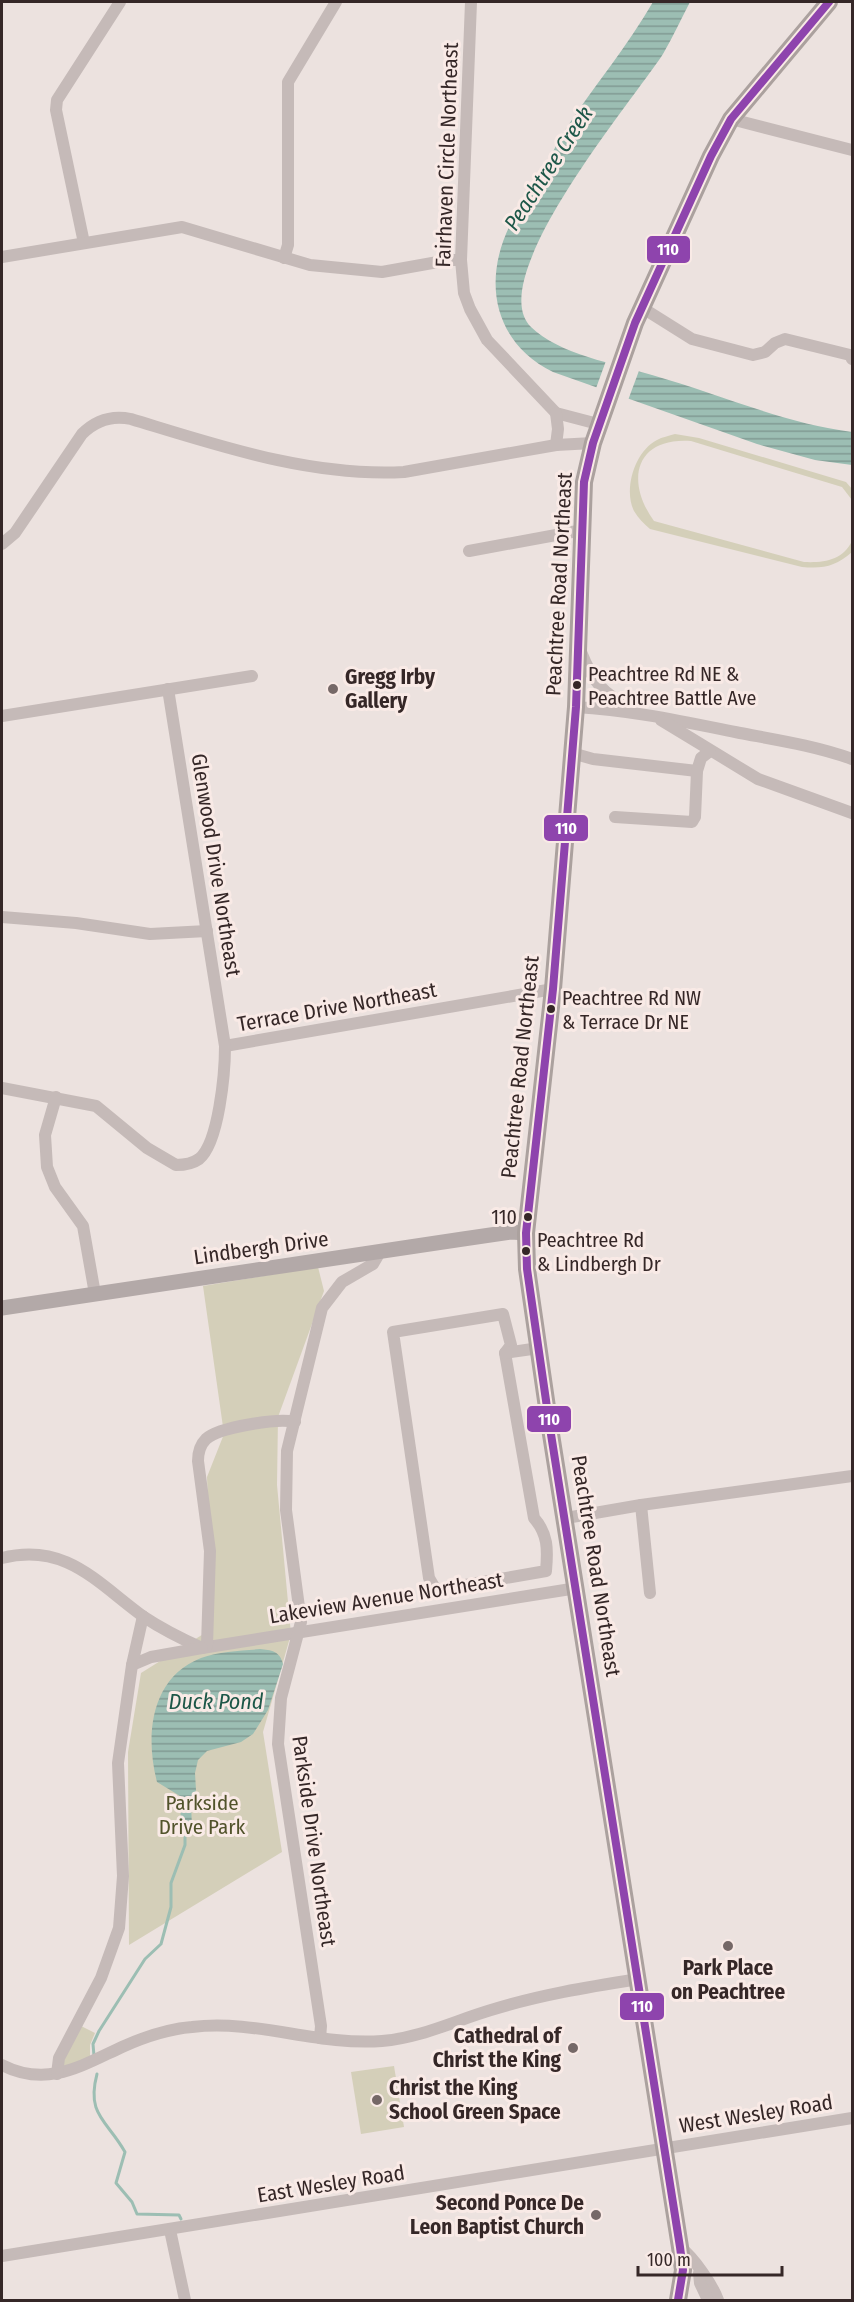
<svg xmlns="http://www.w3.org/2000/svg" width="854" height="2302" font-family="'Fira Sans Condensed',sans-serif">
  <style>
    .park { fill: #d4cfb9 }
    .water { fill: url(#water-rules) }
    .pier { fill: #ece2df }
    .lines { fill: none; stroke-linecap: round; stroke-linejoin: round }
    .stream { stroke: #9cbeb3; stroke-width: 3 }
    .minor { stroke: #c5bab8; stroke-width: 12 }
    .major { stroke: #b3a9a8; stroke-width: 15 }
    .highway { stroke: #aba19e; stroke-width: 18 }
    .bus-1-casing { stroke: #f9eae6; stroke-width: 12 }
    .bus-1 { stroke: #8e44ad; stroke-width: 8 }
    .bus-dot { fill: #352727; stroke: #f9eae6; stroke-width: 2 }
    .poi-dot { fill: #756867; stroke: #f9eae6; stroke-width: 2 }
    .labels { text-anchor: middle; stroke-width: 6; stroke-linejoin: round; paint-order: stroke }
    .bus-label { font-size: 20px; fill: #352727; stroke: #f9eae6; text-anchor: start }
    .street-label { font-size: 21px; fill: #352727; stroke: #f9eae6 }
    .poi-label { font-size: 21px; font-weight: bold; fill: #352727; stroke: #f9eae6; text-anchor: start }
    .park-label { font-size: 21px; fill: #51532b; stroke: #f9eae6 }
    .water-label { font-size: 22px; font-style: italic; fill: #1d5748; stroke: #f9eae6 }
    .line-badge { stroke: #f9eae6; stroke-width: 2 }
    .badge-label { font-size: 16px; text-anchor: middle; font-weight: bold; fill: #fff }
  </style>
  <defs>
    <pattern id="water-rules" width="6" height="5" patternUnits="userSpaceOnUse" patternTransform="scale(1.5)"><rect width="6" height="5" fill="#9cbeb3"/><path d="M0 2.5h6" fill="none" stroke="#809a92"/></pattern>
  </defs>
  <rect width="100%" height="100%" fill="#ece2df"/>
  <!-- park -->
  <g class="park">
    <path d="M675 434 699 438 846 482 852 489V500L842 487 691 441C635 437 625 481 654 521L804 562C824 563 843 560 852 541V552C836 566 824 569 802 567L650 529C644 524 638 518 634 511 623 489 635 451 657 440 662 437 669 436 675 434Z"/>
    <polygon points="318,1267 324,1291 278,1417 277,1485 291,1634 263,1732 282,1852 129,1945 128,1752 141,1673 213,1628 207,1477 224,1434 203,1286"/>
    <polygon points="79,2025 95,2033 90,2045 90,2059 60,2070"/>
    <polygon points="394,2066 404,2127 361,2134 351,2072"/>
  </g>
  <!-- water -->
  <g class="water">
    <path d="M653 2H690C681 19 673 37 663 54 634 99 482 279 531 327 558 354 616 364 652 375 719 394 783 423 852 432V465L815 460 757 444 553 372C494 343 482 282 510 225 517 209 528 197 537 182 547 165 555 146 565 130 594 86 627 47 653 2Z"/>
    <path d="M260 1649C271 1650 280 1651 283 1664L268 1710 253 1734 241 1742 207 1751 198 1760 195 1773 196 1790 191 1803 192 1828 185 1832 181 1829 180 1796 157 1782C145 1736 150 1678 201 1658 219 1651 241 1651 260 1649Z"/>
  </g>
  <!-- pier -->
  <polygon class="pier" points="607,358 640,368 627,403 595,391"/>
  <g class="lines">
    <!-- stream -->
    <g class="stream">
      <polyline points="94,2056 93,2044 99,2031 145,1959 161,1944 171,1907 171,1883 185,1845 185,1832"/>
      <path d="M97 2074C86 2115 107 2120 125 2152L116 2183 132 2202 137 2214 179 2215 181 2219"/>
    </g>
    <!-- minor -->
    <g class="minor">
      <polyline points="471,2 461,260 464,293 470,309 487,340 556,413 598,424"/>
      <polyline points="731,119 852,150"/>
      <polyline points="84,243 56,110 57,100 120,2"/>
      <polyline points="2,257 182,227 310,265 382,272 449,260 461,260"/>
      <polyline points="284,258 288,245 288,82 336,2"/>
      <polyline points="641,307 692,339 753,355 765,352 775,343 785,339 850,355 852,359"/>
      <polyline points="556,413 558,429 556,445"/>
      <path d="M2 544 15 533 82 434C96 420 112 415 131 419 220 446 310 477 404 472L556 445 593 443"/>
      <polyline points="469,551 583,530"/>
      <path d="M581 652C593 682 602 693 631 708"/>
      <path d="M576 707C631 710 685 722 740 733 777 740 816 746 852 759"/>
      <polyline points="2,716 252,676"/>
      <polyline points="661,720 758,779 852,813"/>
      <polyline points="572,753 593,759 697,771"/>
      <polyline points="615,817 692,822 695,817 697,771 701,758 710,751"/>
      <polyline points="2,917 76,923 150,934 207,931"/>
      <polyline points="225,1046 553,989"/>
      <path d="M2 1088 96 1106 147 1148 176 1165C184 1165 192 1164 199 1159 219 1143 225 1072 225 1046L168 689"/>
      <polyline points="56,1097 45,1135 47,1167 55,1187 83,1226 95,1294"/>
      <path d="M503 1314 511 1345 505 1353 534 1518C548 1534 548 1549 546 1571L436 1590 429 1578 393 1332Z"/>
      <polyline points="505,1353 539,1348"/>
      <polyline points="641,1505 650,1593"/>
      <polyline points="566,1518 641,1505 852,1476"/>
      <path d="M2 1558C66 1542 97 1583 144 1617 162 1629 182 1639 202 1648L577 1588"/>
      <path d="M207 1645 210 1551 198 1461C198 1453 200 1445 206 1439 219 1427 278 1418 295 1422"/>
      <polyline points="132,1665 151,1657 202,1648"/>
      <polyline points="320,2038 321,2026 278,1744 281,1698 301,1622 286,1510 287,1451 322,1308 342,1282 373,1264 380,1252"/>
      <path d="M2 2065C47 2088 81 2066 122 2047 144 2037 168 2029 192 2027 256 2019 317 2046 382 2041 420 2038 454 2021 491 2010 539 1995 588 1987 638 1979"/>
      <polyline points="57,2074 59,2058 101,1978 119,1928 123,1876 118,1763 132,1665 143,1616"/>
      <polyline points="170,2230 185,2300"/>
      <path d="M680 2247C694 2258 712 2284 718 2300"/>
      <polyline points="2,2256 852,2118"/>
      <polyline points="699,2273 700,2283 708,2300"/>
    </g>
    <!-- major -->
    <polyline class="major" points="2,1308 463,1239 511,1232 526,1233"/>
    <!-- highway -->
    <polyline class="highway" points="678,2300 683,2270 680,2247 550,1428 527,1269 526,1233 553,989 576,707 584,482 593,443 635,323 711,156 731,119 829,2"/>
    <defs>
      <polyline id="bus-1" points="678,2300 683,2270 680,2247 550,1428 527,1269 526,1233 553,989 576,707 584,482 593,443 635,323 711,156 731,119 829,2"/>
    </defs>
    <!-- bus-1 casing -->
    <use href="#bus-1" class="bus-1-casing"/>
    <!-- bus-1 -->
    <use href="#bus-1" class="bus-1"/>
  </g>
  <!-- markers -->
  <g class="bus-dot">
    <circle cx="577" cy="685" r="5"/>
    <circle cx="551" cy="1009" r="5"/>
    <circle cx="528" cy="1217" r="5"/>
    <circle cx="526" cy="1251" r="5"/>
  </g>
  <g class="poi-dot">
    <circle cx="333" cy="689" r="6"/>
    <circle cx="728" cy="1946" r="6"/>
    <circle cx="573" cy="2048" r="6"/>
    <circle cx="377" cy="2100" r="6"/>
    <circle cx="596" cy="2215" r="6"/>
  </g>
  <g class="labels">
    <!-- bus labels -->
    <g class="bus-label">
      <text x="588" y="681">Peachtree Rd NE &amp;<tspan x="588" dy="24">Peachtree Battle Ave</tspan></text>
      <text x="562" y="1005">Peachtree Rd NW<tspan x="562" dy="24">&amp; Terrace Dr NE</tspan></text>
      <text x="517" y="1224" text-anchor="end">110</text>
      <text x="537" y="1247">Peachtree Rd<tspan x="537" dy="24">&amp; Lindbergh Dr</tspan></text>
    </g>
    <!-- street labels -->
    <g class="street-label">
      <text transform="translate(447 155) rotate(-88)" y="7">Fairhaven Circle Northeast</text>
      <text transform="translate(559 584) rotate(-87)" y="7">Peachtree Road Northeast</text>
      <text transform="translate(216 865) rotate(81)" y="7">Glenwood Drive Northeast</text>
      <text transform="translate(337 1007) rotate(-10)" y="7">Terrace Drive Northeast</text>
      <text transform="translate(520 1067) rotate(-84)" y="7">Peachtree Road Northeast</text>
      <text transform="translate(261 1248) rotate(-8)" y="7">Lindbergh Drive</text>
      <text transform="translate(596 1566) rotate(81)" y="7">Peachtree Road Northeast</text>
      <text transform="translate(386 1598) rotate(-9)" y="7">Lakeview Avenue Northeast</text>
      <text transform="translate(314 1841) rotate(82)" y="7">Parkside Drive Northeast</text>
      <text transform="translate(756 2114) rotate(-9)" y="7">West Wesley Road</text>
      <text transform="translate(331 2184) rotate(-9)" y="7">East Wesley Road</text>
    </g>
    <!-- poi labels -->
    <g class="poi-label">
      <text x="345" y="684">Gregg Irby<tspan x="345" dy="24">Gallery</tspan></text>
      <text x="728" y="1975" text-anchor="middle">Park Place<tspan x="728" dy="24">on Peachtree</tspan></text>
      <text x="561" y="2043" text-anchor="end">Cathedral of<tspan x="561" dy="24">Christ the King</tspan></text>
      <text x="389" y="2095">Christ the King<tspan x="389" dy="24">School Green Space</tspan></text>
      <text x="584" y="2210" text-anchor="end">Second Ponce De<tspan x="584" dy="24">Leon Baptist Church</tspan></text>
    </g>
    <!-- park labels -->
    <g class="park-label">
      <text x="202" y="1810">Parkside<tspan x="202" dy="24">Drive Park</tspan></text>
    </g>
    <!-- water labels -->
    <g class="water-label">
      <text transform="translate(548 168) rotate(-57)" y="8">Peachtree Creek</text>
      <text x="216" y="1709">Duck Pond</text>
    </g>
  </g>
  <g class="line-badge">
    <rect x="646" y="235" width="45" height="29" rx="6" fill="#8e44ad"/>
    <rect x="543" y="814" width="46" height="28" rx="6" fill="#8e44ad"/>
    <rect x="526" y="1405" width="46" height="28" rx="6" fill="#8e44ad"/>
    <rect x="619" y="1992" width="46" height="29" rx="6" fill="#8e44ad"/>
  </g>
  <g class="badge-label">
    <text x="668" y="255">110</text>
    <text x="566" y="834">110</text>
    <text x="549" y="1425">110</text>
    <text x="642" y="2012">110</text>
  </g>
  <!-- border -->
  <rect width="854" height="2302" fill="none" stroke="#352727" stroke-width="6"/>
  <!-- scale -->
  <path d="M638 2266v9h144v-9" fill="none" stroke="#352727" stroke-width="3"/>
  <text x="647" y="2266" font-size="18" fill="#352727" stroke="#f9eae6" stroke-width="4.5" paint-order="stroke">100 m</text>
</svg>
